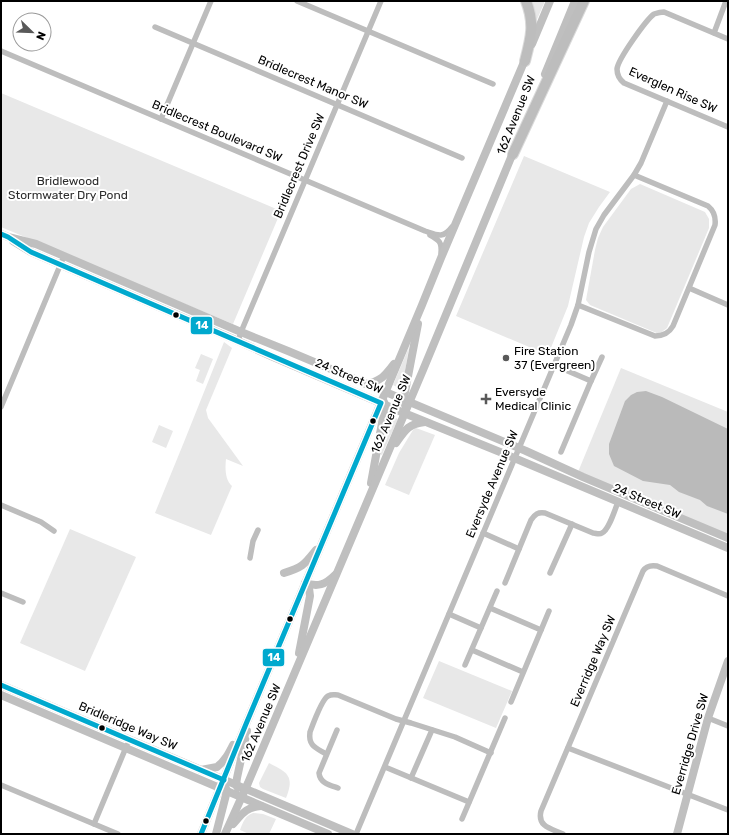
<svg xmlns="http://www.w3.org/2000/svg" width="729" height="835" font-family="Rubik,sans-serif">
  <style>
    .green { fill: #e8e8e8 }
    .water { fill: #bababa }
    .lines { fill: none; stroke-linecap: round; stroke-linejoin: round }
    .highway-casing { stroke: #dbdbdb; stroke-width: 12 }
    .street { stroke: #bdbdbd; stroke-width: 5.5 }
    .secondary { stroke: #bfbfbf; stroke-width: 8 }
    .highway { stroke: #bdbdbd; stroke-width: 10 }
    .bus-1-casing { stroke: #fff; stroke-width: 8 }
    .bus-1 { stroke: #00a9ce; stroke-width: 5 }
    .bus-dot { fill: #000; stroke: #fff; stroke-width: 1.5 }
    .poi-dot { fill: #595959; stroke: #fff; stroke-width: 1.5 }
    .labels { text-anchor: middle; stroke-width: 4; stroke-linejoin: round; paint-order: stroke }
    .street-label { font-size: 12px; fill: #000; stroke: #fff }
    .park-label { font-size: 12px; fill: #2d2d2d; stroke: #fff }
    .poi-label { font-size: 12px; fill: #000; stroke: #fff; text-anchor: start }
    .line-badge { stroke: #fff; stroke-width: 1.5 }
    .badge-label { font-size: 11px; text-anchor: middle; font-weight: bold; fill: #fff }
  </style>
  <rect width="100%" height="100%" fill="#fff"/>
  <!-- green -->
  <g class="green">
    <polygon points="530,1 545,1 535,24"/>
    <polygon points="1,93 281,211 233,324 1,227"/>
    <polygon points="524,156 610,192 599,207 589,223 584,237 568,306 548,355 456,316"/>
    <polygon points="640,184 705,212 709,219 709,228 667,328 659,334 590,305 586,300 595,250 598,238 603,227 631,189"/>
    <path d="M224 342 232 348 206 410 208 418 243 466 226 459C225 468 225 480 232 486L211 535 155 513 184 442Z"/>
    <polygon points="409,347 402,390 393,385"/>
    <polygon points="201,354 213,359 203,384 196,381 200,370 195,368"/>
    <polygon points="621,368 728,412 728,535 578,472"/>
    <polygon points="387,415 388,415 398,419 382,455 380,454"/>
    <polygon points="159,425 173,431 166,448 152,442"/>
    <polygon points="416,428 435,435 409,495 385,485 399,453 413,430"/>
    <polygon points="70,529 136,557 85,671 20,643"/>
    <polygon points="439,661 512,691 496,728 423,698"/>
    <path d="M269 763C287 772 295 776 286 798L263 789 260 787 259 783Z"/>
    <path d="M253 813 263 814 276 819 269 834H249L240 830C243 822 245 816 253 813Z"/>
  </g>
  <!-- water -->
  <polygon class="water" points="646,391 662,397 728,429 728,514 707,506 700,500 679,492 670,485 643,481 614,466 609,454 609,444 625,401 631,395 637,392"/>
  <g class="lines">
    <defs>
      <g id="highway">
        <path d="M525 61C531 38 535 24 526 1"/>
        <polyline points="513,154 584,1"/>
      </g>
    </defs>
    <!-- highway casing -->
    <use href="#highway" class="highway-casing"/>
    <!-- street -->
    <g class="street">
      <polyline points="297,1 493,84"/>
      <polyline points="155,27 462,158"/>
      <polyline points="714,33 726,1"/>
      <path d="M728 39 664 12C660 12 657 13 654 14 646 20 618 59 617 69 617 75 619 79 624 83L728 127"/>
      <path d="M1 51 425 231C437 235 443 239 452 227"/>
      <polyline points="161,119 211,1"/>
      <path d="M430 235C439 240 442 242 441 253"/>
      <polyline points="689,288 728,305"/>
      <path d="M578 305 655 336C663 336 669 333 673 326L715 225C716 217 714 211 708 206L634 175"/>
      <polyline points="238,341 241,332 381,1"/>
      <polyline points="554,365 591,381 561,452"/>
      <polyline points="591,381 602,357"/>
      <polyline points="1,407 64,256"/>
      <polyline points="1,505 41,522 54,531"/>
      <polyline points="483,533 519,549"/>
      <polyline points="250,558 253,541 258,530"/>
      <polyline points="550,573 572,524"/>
      <path d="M505 583 531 520C535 514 538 512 545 513L593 533C596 533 599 535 602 533 609 530 615 509 618 502"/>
      <polyline points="1,593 23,602"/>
      <polyline points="490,608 541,630"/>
      <polyline points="449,614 481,628"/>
      <polyline points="472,650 523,672"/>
      <polyline points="465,665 497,591"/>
      <polyline points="511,702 549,611"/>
      <polyline points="708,718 728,726"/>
      <path d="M337 730 319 773C320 783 329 785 338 788"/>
      <polyline points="568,748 728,810"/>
      <path d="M326 754C316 748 308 746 310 732 313 724 322 699 328 696 332 694 334 695 338 695L396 719 411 723 455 737 491 753"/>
      <polyline points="385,767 469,802"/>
      <polyline points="411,778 432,730"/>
      <polyline points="1,785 118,834"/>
      <polyline points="462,819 505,718"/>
      <polyline points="94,824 127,745"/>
      <polyline points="356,834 571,325 578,305 589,252 596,229 604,215 634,175 641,163 667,101"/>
      <path d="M563 834C552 829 537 827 541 811L643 571C646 566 651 565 657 566L728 596"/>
    </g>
    <!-- secondary -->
    <g class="secondary">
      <polyline points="532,44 550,1"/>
      <polyline points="545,74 575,1"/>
      <polyline points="1,234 8,237 36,244 241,332 288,351 526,451 583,477 728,538"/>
      <polyline points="13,241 31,252 238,341 271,356 404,413 500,452 728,548"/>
      <path d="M366 384C381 381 385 376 394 364"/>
      <polyline points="405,405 404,400 405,392 418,324"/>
      <path d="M396 443C405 430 408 424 425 422"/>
      <polyline points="371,483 384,412 385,404 383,400"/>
      <path d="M284 573C303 567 304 565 316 550"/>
      <path d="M305 583C318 587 325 585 335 575"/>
      <polyline points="299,653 310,596 309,588 305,583"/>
      <polyline points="1,685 352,834"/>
      <polyline points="1,695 328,834"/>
      <path d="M201 770 217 767C225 761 229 753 233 745"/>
      <polyline points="238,788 236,785 237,778 247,731"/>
      <path d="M233 824C242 814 246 807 261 806"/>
      <polyline points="201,834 246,724 422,305 441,258 527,55"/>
      <polyline points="216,834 227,791 225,786"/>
      <polyline points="225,834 248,783 423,370 515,148"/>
      <polyline points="677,834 708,718 728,661"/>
    </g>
    <!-- highway -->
    <use href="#highway" class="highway"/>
    <defs>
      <g id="bus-1">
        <polyline points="1,234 8,237 31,252 381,403 246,724 201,834"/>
        <polyline points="1,685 224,780"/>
      </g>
    </defs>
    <!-- bus-1 casing -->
    <use href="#bus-1" class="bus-1-casing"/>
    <!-- bus-1 -->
    <use href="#bus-1" class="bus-1"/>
  </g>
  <!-- markers -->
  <g class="bus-dot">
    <circle cx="176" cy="315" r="3.5"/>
    <circle cx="373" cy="421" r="3.5"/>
    <circle cx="290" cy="619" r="3.5"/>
    <circle cx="102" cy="728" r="3.5"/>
    <circle cx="206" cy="821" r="3.5"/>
  </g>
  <g class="poi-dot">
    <circle cx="506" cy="358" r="4"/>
    <path d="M484 393h4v4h4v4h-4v4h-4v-4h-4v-4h4z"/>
  </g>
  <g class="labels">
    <!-- street labels -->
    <g class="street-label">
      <text transform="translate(313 82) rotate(23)" y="4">Bridlecrest Manor SW</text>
      <text transform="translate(673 90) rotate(24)" y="4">Everglen Rise SW</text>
      <text transform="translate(516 115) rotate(-68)" y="4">162 Avenue SW</text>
      <text transform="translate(217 131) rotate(23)" y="4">Bridlecrest Boulevard SW</text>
      <text transform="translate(299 166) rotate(-67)" y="4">Bridlecrest Drive SW</text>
      <text transform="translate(349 376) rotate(23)" y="4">24 Street SW</text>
      <text transform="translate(391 414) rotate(-67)" y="4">162 Avenue SW</text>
      <text transform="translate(492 484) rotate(-67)" y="4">Eversyde Avenue SW</text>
      <text transform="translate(647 501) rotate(23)" y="4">24 Street SW</text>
      <text transform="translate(593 661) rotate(-67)" y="4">Everridge Way SW</text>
      <text transform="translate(261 723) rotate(-67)" y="4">162 Avenue SW</text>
      <text transform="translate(128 726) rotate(23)" y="4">Bridleridge Way SW</text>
      <text transform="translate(690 744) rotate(-74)" y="4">Everridge Drive SW</text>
    </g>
    <!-- park labels -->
    <g class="park-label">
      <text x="68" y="185">Bridlewood<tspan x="68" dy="14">Stormwater Dry Pond</tspan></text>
    </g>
    <!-- poi labels -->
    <g class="poi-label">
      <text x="514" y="355">Fire Station<tspan x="514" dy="14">37 (Evergreen)</tspan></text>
      <text x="495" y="396">Eversyde<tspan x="495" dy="14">Medical Clinic</tspan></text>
    </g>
  </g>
  <g class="line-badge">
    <rect x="190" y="316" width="23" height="19" rx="4" fill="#00a9ce"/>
    <rect x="262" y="648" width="23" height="19" rx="4" fill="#00a9ce"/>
  </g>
  <g class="badge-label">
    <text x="202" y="329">14</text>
    <text x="274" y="661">14</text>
  </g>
  <!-- border -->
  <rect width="729" height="835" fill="none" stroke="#000000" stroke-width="4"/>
  <!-- north arrow -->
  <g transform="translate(32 32) rotate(113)"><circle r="19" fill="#ffffff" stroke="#999999"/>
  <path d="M0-3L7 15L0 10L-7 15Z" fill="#595959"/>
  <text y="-6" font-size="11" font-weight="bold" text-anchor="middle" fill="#000000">N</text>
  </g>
</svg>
